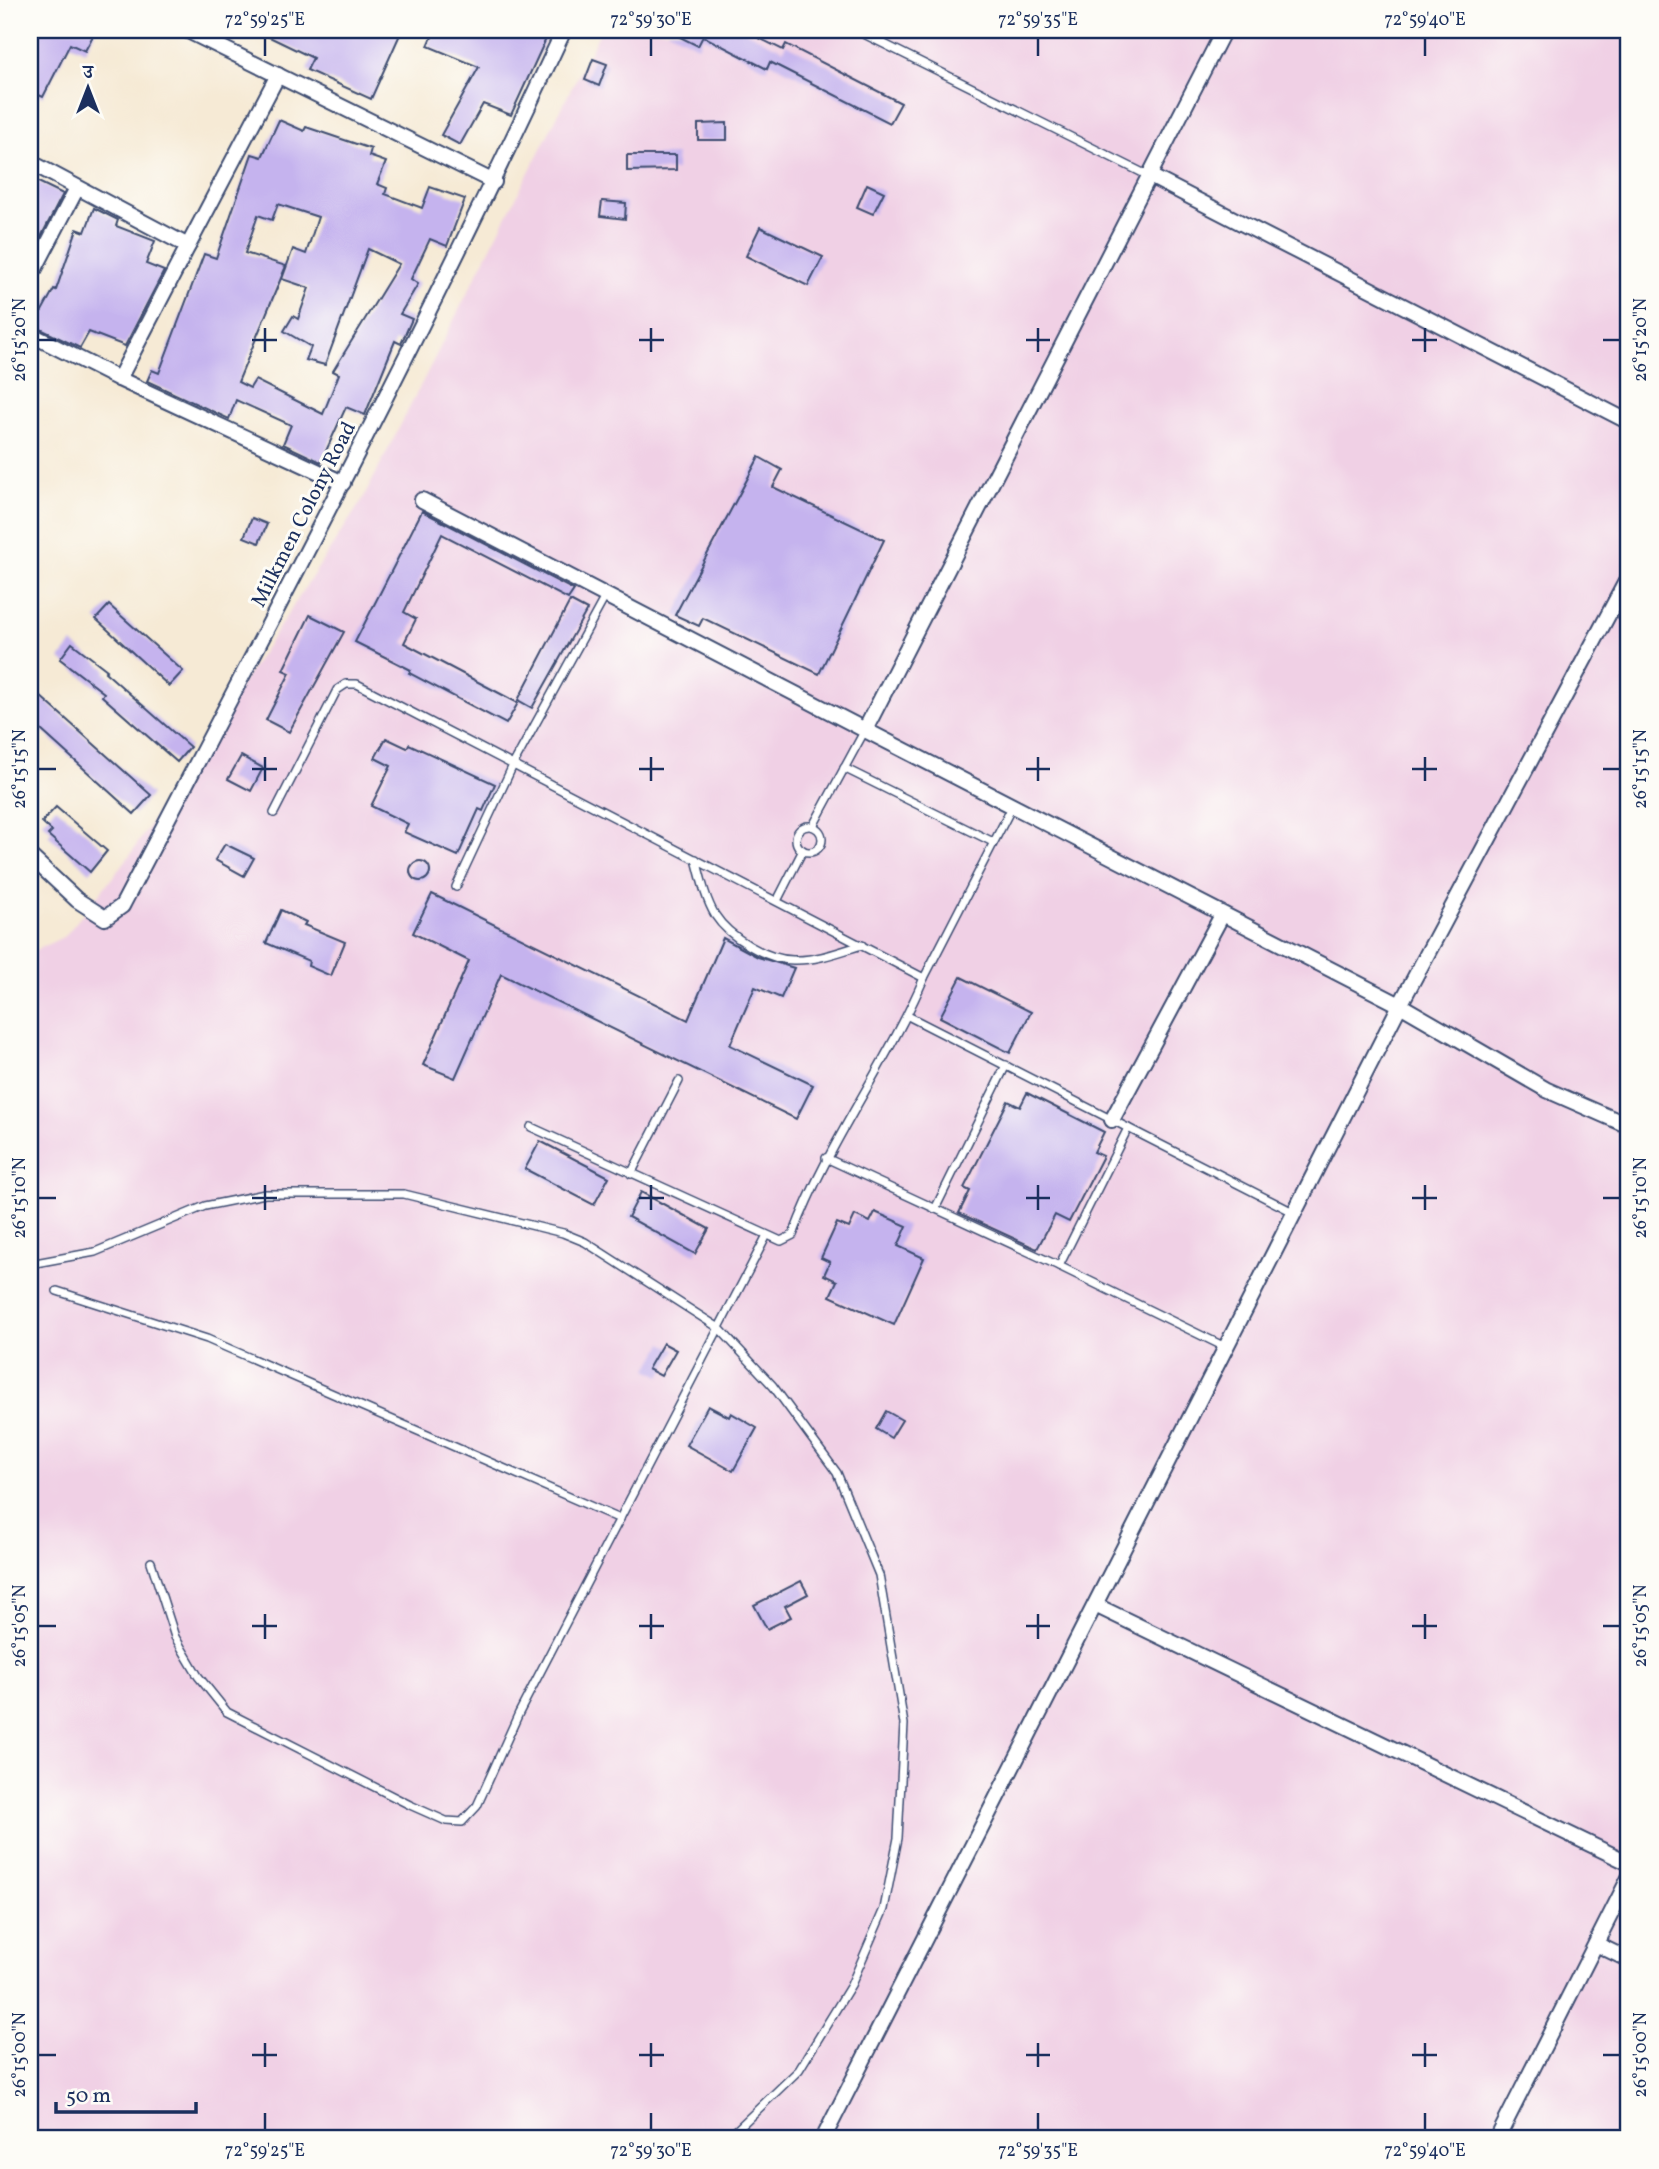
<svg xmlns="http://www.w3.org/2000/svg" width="1659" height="2169" font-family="Vollkorn,'Noto Serif Devanagari',serif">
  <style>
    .built { fill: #f0d0e5 }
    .building { fill: #c5b3ee; fill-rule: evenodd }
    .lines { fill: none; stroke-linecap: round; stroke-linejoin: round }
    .lane-casing { stroke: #3c4b70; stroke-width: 10 }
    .street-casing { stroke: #3c4b70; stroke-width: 18 }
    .lane { stroke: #fff; stroke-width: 7 }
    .street { stroke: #fff; stroke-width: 14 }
    .ticks { fill: none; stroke: #1b2f5e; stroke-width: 2.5 }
    .labels { text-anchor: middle; stroke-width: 6; stroke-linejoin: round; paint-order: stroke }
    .street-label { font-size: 21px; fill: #1b2f5e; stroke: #fdfcf7 }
    .neatline { fill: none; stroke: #1b2f5e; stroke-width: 2.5 }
    .ticks-label { font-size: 18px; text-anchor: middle; fill: #1b2f5e }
  </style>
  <rect width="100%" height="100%" fill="#fdfcf7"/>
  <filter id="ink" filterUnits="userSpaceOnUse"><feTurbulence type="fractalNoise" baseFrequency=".0143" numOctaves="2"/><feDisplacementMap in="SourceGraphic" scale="14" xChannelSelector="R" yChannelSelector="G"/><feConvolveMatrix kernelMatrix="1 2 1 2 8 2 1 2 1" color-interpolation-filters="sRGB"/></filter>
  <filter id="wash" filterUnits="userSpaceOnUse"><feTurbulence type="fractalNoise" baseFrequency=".00686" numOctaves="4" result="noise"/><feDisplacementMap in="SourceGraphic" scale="28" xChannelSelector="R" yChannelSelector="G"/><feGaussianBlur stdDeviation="1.57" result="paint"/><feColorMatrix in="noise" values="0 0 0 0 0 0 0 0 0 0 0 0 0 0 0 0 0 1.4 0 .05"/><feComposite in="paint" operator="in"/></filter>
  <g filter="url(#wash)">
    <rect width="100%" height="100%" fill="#f6ead5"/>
    <!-- built -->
    <polygon class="built" points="601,30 1629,30 1629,2139 30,2139 30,953 65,936 128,858 363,499"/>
    <g id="blocks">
      <!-- building -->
      <g class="building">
        <polygon points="30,30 96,30 85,51 70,44 43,97 30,91"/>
        <polygon points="255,30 402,30 371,99 307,70 313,58"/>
        <polygon points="435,30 550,30 511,115 483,104 460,145 441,135 479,67 428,46"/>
        <polygon points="666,30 743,30 783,50 786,44 901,103 890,123 770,62 767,69 703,36 698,46"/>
        <polygon points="593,59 607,64 599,86 585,80"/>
        <path d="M279 120 304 131 306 127 371 149 369 156 386 162 377 184 387 188 385 194 422 208 430 187 465 199 447 246 430 239 411 279 418 284 400 314 412 319 401 344 395 341 365 415 346 407 321 462 283 444 291 425 236 400 229 419 147 381 152 370 159 373 204 254 216 258 252 154 262 157ZM278 204 318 217 306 254 293 249 282 279 309 288 298 319 293 316 284 331 311 347 306 360 325 365 368 249 399 264 333 371 339 374 323 414 255 380 250 388 238 382 286 266 245 253 258 215 272 220Z"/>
        <polygon points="727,123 727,140 698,140 698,124"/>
        <polygon points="627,155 676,155 676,170 627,171"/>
        <polygon points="30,178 63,194 30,258"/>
        <polygon points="867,184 884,192 873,214 857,207"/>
        <polygon points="602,201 626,203 625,219 600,216"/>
        <polygon points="94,208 118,220 116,226 155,241 146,264 164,271 125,346 89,332 80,348 30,324 30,305 42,311 54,289 56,290 77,229 85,232"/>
        <polygon points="760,227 823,257 808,286 746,256"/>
        <polygon points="759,457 782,470 773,487 884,540 819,674 703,618 699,626 675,615"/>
        <polygon points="422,511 574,590 568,599 442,534 404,612 416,619 404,643 518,703 506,724 409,673 411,670 355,642"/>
        <polygon points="252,518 267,524 259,543 244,537"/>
        <polygon points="570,601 587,610 532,708 518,700"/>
        <polygon points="109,605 183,671 169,686 96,619"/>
        <polygon points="310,615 344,632 289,732 266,720 290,673 283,670"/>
        <polygon points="72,643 107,670 105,672 190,747 177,762 102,696 104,693 60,659"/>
        <polygon points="30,687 151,795 134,814 30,720"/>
        <polygon points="386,738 407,748 409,744 495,784 483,811 479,809 458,856 404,832 408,824 371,806 391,766 375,758"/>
        <polygon points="241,756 263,768 251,791 228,779"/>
        <polygon points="56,807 107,851 90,872 48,835 52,831 42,822"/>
        <polygon points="225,844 254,858 244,876 215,860"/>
        <circle cx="420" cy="871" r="10"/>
        <polygon points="432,894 688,1020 723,938 758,957 794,968 781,998 755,987 730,1045 813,1085 796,1119 501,974 455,1078 423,1065 469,961 413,933"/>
        <polygon points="281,910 306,922 304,925 345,942 331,976 308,966 309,961 266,943"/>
        <polygon points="961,977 1031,1012 1010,1053 940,1017"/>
        <polygon points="1027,1093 1104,1132 1094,1152 1103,1156 1069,1222 1055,1215 1037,1249 959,1213 970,1191 964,1188 1008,1101 1020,1107"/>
        <polygon points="540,1141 609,1177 594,1205 525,1169"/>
        <polygon points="641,1192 709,1229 695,1254 628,1217"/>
        <polygon points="875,1212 907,1226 898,1246 924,1258 894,1325 830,1296 837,1281 824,1275 830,1262 821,1258 837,1223 849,1228 855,1215 870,1222"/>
        <polygon points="663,1343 676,1350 661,1376 648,1369"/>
        <polygon points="708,1406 729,1417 731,1413 757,1428 733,1471 686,1445"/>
        <polygon points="886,1411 902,1420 891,1438 876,1429"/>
        <polygon points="801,1581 808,1594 785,1606 791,1617 767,1629 754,1605"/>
      </g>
    </g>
  </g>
  <g filter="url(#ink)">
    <use href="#blocks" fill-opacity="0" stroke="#3c4b70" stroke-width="2"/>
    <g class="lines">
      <defs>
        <g id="lane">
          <polyline points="856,30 1149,176"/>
          <polyline points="844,768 993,842"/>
          <polyline points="274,813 337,690 346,684 357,684 924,978 1013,805"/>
          <polyline points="813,826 865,730"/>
          <circle cx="809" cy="839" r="13"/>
          <path d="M696 859C701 878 705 898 715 915 729 937 767 960 793 960 816 961 839 952 862 945"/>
          <polyline points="456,887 514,763 606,595"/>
          <polyline points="777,901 803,850"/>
          <polyline points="908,1016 1128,1128 1059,1266 1225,1347"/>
          <path d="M531 1127 781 1241 793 1235C827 1144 886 1066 924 978"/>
          <polyline points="1128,1128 1295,1213"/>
          <polyline points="826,1158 1059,1266"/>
          <polyline points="631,1174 679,1081"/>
          <polyline points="935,1209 1006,1065"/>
          <polyline points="30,1264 95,1252 205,1206 265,1194 404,1194 563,1233 585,1242 719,1328 773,1386 837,1473 879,1575 904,1724 898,1838 884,1909 851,1985 799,2070 727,2139"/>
          <polyline points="57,1291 207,1339 620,1519"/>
          <polyline points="151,1562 175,1637 198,1676 227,1712 410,1805 446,1821 462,1822 477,1806 519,1713 766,1237"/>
        </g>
        <g id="street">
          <polyline points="186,30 494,182"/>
          <polyline points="30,162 188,246 278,75"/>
          <polyline points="1150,176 1629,422"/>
          <polyline points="30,278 77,188"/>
          <polyline points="30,334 119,379 343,483"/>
          <polyline points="119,379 188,246"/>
          <polyline points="422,500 865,730 1224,30"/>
          <polyline points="865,730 1400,1005 1547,1090 1629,1126"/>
          <path d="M30 856 77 900 105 918 122 906C274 616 426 327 564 30"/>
          <polyline points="1112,1120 1222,915"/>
          <polyline points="1095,1605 1629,1863"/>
          <polyline points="1596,1944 1629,1960"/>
          <polyline points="823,2139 1400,1005 1629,576"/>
          <polyline points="1497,2139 1629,1878"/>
        </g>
      </defs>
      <!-- lane casing -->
      <use href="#lane" class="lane-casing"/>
      <!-- street casing -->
      <use href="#street" class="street-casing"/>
      <!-- lane -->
      <use href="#lane" class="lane"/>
      <!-- street -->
      <use href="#street" class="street"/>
    </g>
  </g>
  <!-- ticks -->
  <path class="ticks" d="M265 38V56M651 38V56M1038 38V56M1425 38V56M265 328V352M651 328V352M1038 328V352M1425 328V352M38 340H56M252 340H277M639 340H664M1026 340H1050M1412 340H1437M1603 340H1620M265 757V781M651 757V781M1038 757V781M1425 757V781M38 769H56M252 769H277M639 769H664M1026 769H1050M1412 769H1437M1603 769H1620M265 1185V1210M651 1185V1210M1038 1185V1210M1425 1185V1210M38 1198H56M252 1198H277M639 1198H664M1026 1198H1050M1412 1198H1437M1603 1198H1620M265 1614V1639M651 1614V1639M1038 1614V1639M1425 1614V1639M38 1626H56M252 1626H277M639 1626H664M1026 1626H1050M1412 1626H1437M1603 1626H1620M265 2043V2067M651 2043V2067M1038 2043V2067M1425 2043V2067M38 2055H56M252 2055H277M639 2055H664M1026 2055H1050M1412 2055H1437M1603 2055H1620M265 2113V2130M651 2113V2130M1038 2113V2130M1425 2113V2130"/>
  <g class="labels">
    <!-- street labels -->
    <g class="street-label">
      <text transform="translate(303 514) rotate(-63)" y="7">Milkmen Colony Road</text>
    </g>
  </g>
  <!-- margin -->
  <rect width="1659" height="2169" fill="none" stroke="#fdfcf7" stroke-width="77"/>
  <!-- north arrow -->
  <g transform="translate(88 88)" stroke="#fdfcf7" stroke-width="5" paint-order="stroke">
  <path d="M0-5L12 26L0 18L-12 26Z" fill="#1b2f5e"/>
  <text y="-10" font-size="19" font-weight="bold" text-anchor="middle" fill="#1b2f5e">उ</text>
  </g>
  <!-- scale -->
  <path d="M56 2102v10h140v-10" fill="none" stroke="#1b2f5e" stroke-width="3.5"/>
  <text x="66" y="2102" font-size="21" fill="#1b2f5e" stroke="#fdfcf7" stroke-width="5" paint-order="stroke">50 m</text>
  <rect x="38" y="38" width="1582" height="2092" class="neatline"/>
  <g class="ticks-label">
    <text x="265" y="25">72°59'25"E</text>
    <text x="651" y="25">72°59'30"E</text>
    <text x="1038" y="25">72°59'35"E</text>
    <text x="1425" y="25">72°59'40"E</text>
    <text transform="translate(19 340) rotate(-90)" y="6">26°15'20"N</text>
    <text transform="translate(1640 340) rotate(-90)" y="6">26°15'20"N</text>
    <text transform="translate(19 769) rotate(-90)" y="6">26°15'15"N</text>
    <text transform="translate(1640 769) rotate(-90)" y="6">26°15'15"N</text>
    <text transform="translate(19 1198) rotate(-90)" y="6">26°15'10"N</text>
    <text transform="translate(1640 1198) rotate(-90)" y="6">26°15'10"N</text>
    <text transform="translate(19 1626) rotate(-90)" y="6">26°15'05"N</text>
    <text transform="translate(1640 1626) rotate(-90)" y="6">26°15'05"N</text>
    <text transform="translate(19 2055) rotate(-90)" y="6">26°15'00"N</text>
    <text transform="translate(1640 2055) rotate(-90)" y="6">26°15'00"N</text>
    <text x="265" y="2156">72°59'25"E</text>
    <text x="651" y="2156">72°59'30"E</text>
    <text x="1038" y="2156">72°59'35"E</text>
    <text x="1425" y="2156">72°59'40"E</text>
  </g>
</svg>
